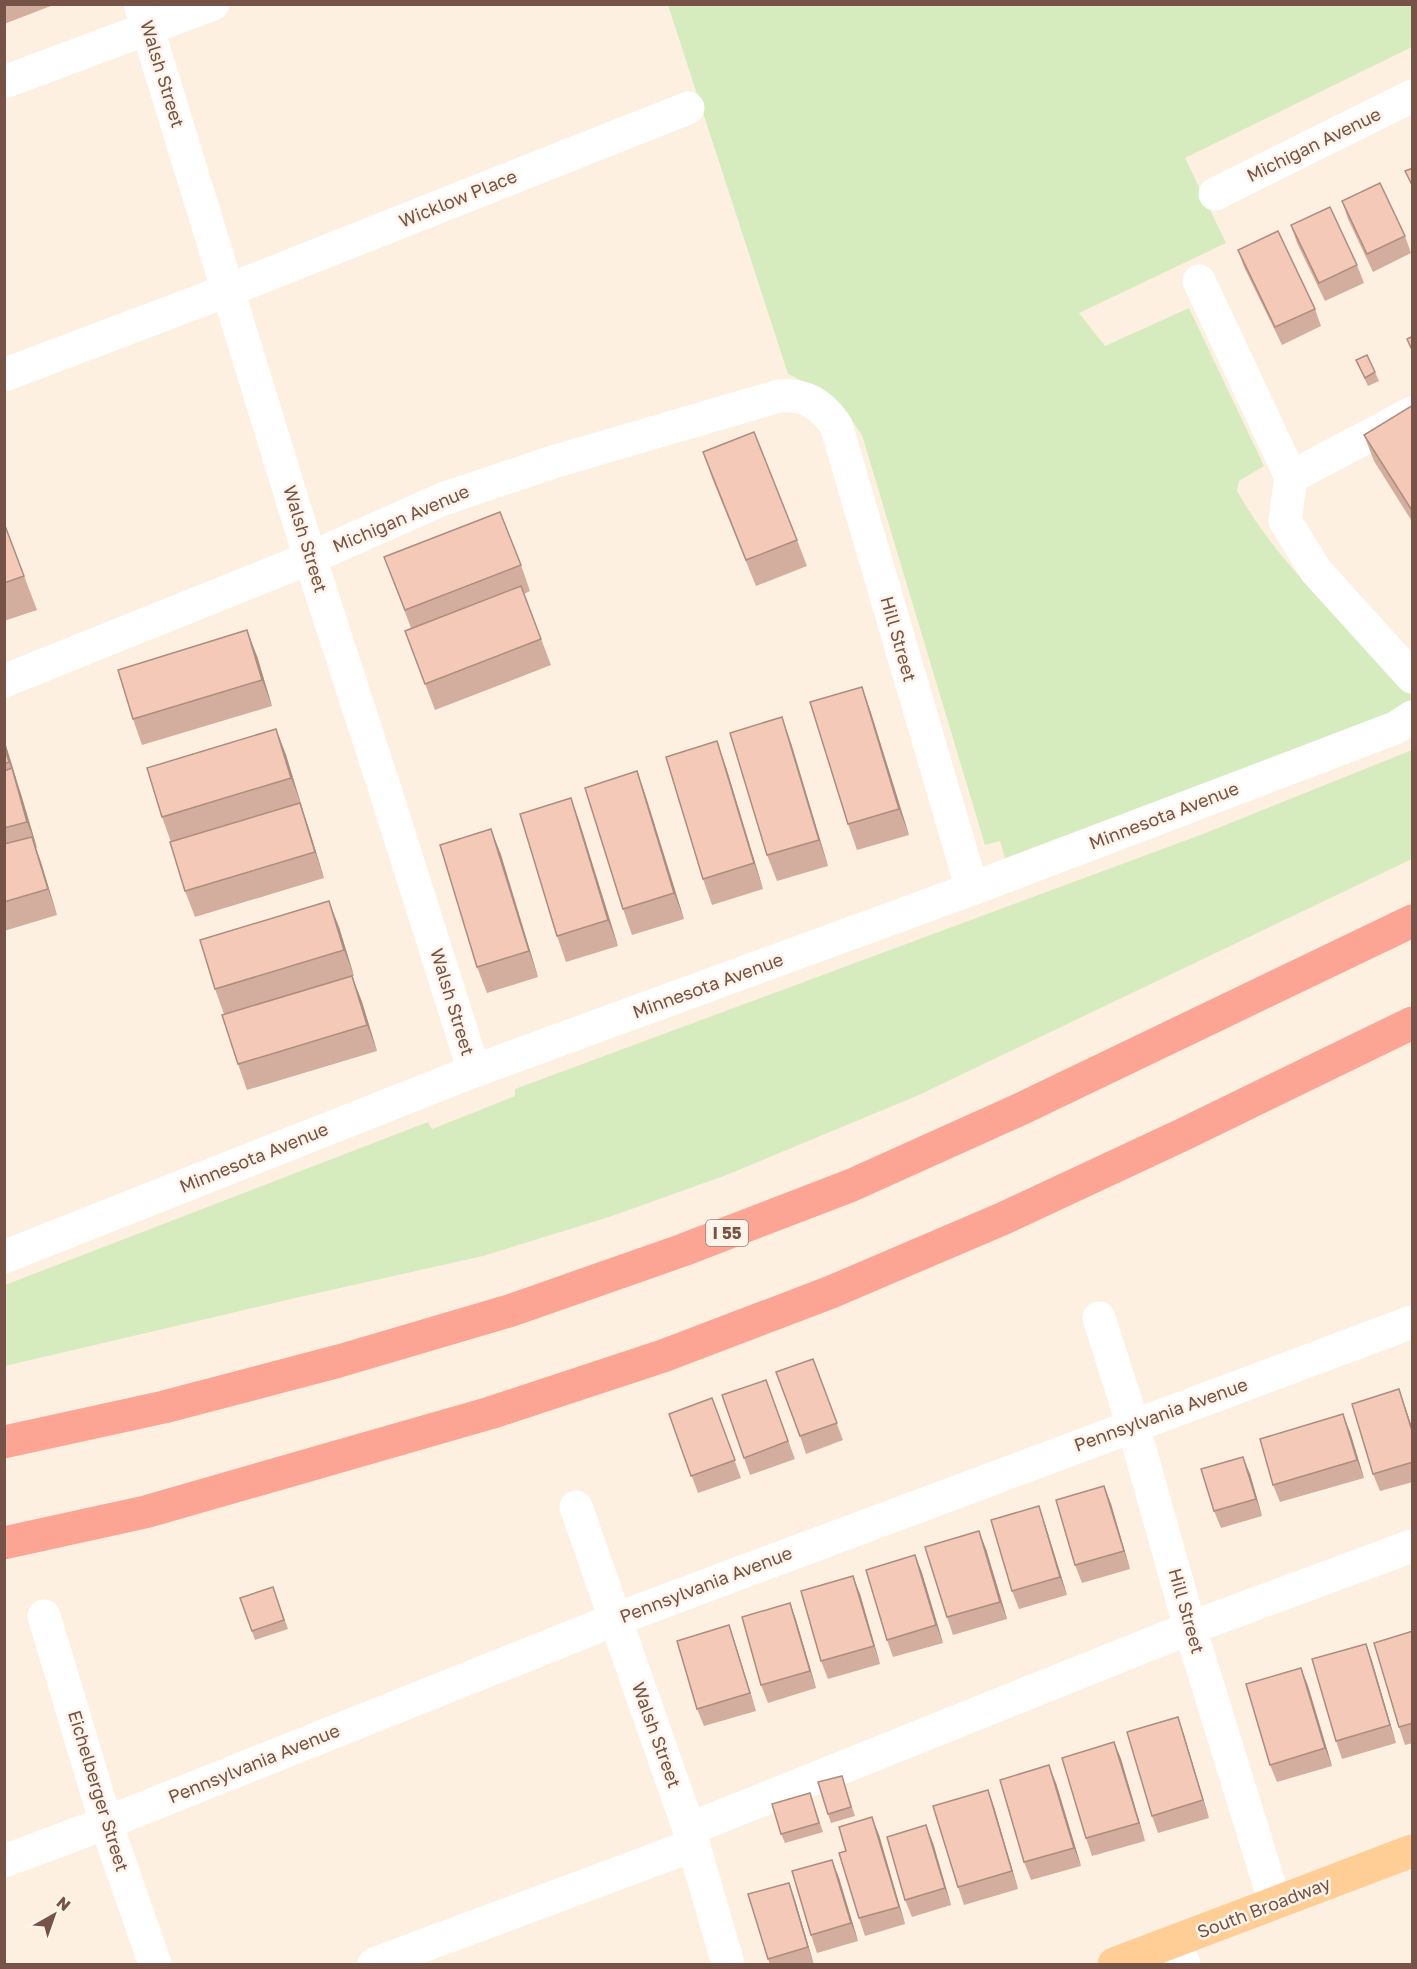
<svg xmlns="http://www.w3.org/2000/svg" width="1417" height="1969" font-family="'Golos Text',sans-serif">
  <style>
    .green { fill: #d6ecbf }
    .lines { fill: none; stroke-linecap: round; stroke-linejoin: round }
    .minor { stroke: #fff; stroke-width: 33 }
    .major { stroke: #ffce97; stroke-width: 33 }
    .highway { stroke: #fca594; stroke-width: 33 }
    .wall { fill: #d3ad9d }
    .shaded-wall { fill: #ac8d80 }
    .building { fill: #f5c9b7; stroke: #ac8d80; stroke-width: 1.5 }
    .labels { text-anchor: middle; stroke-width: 5; stroke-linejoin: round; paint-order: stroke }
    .shield { fill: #fff4e9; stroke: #9f8377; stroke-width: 1.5 }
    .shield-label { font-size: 16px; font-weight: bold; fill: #765346 }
    .street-label { font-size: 18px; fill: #765346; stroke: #fff4e9 }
  </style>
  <rect width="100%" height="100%" fill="#fef0e1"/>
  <!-- green -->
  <g class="green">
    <path d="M668 5H1412V47L1185 158 1226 243 1079 313 1105 346 1189 308 1264 466 1239 481 1237 491C1280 567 1348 626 1408 688L1412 696V704L1355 727 1005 858 1000 841 985 845 862 435 841 405 810 385 788 374Z"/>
    <polygon points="1412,750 1412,859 919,1095 724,1176 609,1217 483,1256 291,1299 5,1366 5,1285 428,1122 432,1129 515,1096 515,1089 1203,834"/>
  </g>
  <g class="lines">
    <!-- minor -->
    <g class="minor">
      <polyline points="140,4 310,558 387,796 474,1071"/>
      <polyline points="4,82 213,4"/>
      <polyline points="1215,194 1412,96"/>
      <polyline points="1199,281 1291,477 1285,521 1316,571 1412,677"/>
      <polyline points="4,375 229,290 688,108"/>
      <polyline points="1291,477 1412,413"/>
      <path d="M4 681 310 558 443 499 553 462 779 396C806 394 821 404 836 425L972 889"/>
      <polyline points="4,1257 474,1071 972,889 1395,728 1412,717"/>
      <polyline points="1099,1318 1133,1425 1190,1628 1275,1903"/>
      <polyline points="576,1507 689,1829 728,1964"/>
      <polyline points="44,1616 106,1823 155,1964"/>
      <polyline points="689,1829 1190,1628 1412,1546"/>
      <polyline points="4,1861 106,1823 614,1620 1412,1322"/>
      <polyline points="1175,1942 1184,1964"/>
      <polyline points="374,1964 694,1845"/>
    </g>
    <!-- major -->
    <polyline class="major" points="1114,1964 1412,1851"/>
    <!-- highway -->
    <g class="highway">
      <polyline points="4,1442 164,1407 339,1361 512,1310 683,1250 852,1185 1023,1108 1412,921"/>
      <polyline points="4,1543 145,1512 490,1413 663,1356 831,1292 1002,1219 1182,1135 1412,1023"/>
    </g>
  </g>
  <!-- wall -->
  <g class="wall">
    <polygon points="4,4 56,4 4,24"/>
    <polygon points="1342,201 1405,236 1411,253 1373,272 1348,219"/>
    <polygon points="1291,225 1357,265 1364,283 1325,301 1297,243"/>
    <polygon points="1238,250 1315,309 1321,326 1282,345 1244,267"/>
    <polygon points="1356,360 1375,372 1379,381 1368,386"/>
    <polygon points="1413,405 1413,523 1374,461 1364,435"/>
    <polygon points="703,452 797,540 807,566 756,586 712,478"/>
    <polygon points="4,523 37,610 4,621"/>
    <polygon points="384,557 521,565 530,591 524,594 551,665 435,710 405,631 411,628"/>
    <polygon points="257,656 272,706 142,745 133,719"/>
    <polygon points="862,687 871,713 909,835 857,850 848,824"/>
    <polygon points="276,729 286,755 324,878 195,917 185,891 171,842 162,817"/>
    <polygon points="4,739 37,848 36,848 57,915 4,931"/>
    <polygon points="791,743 828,866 777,881 767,855"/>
    <polygon points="726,767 763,889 712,905 703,879"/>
    <polygon points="637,771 646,797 684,919 632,935 623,909"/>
    <polygon points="571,798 580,824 618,946 566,962 557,936"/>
    <polygon points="491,829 501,855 538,977 487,993 477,967"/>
    <polygon points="339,927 354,976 352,976 362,1002 377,1051 247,1090 238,1064 224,1014 215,989"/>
    <polygon points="813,1359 843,1440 806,1454 800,1436"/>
    <polygon points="766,1380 795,1459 750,1475 744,1458"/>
    <polygon points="712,1398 741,1478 698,1493 669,1414"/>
    <polygon points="1405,1407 1413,1430 1413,1482 1380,1491 1373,1474"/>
    <polygon points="1350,1432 1364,1478 1280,1502 1273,1485"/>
    <polygon points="1250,1474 1262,1516 1221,1528 1214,1511"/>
    <polygon points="1104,1486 1111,1504 1130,1569 1082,1583 1075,1565"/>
    <polygon points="1045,1524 1067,1595 1019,1609 1012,1591"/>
    <polygon points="986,1549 1007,1619 953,1635 947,1617"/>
    <polygon points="915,1555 922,1573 943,1643 893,1657 887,1640"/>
    <polygon points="273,1587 288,1629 255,1640 240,1598"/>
    <polygon points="860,1594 880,1664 828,1679 821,1661"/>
    <polygon points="790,1603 796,1620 816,1688 768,1703 761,1685"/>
    <polygon points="1413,1631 1413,1743 1405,1745 1399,1727"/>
    <polygon points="735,1643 756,1711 704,1726 697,1709"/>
    <polygon points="1366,1644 1372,1661 1396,1743 1342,1759 1336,1741"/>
    <polygon points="1301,1668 1308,1686 1332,1766 1277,1782 1270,1765"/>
    <polygon points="1178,1717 1184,1735 1209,1818 1158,1833 1152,1816"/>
    <polygon points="1114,1742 1121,1759 1145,1841 1092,1856 1086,1838"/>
    <polygon points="842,1776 855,1816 831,1823 828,1814"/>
    <polygon points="1056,1783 1081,1866 1031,1880 1024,1862"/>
    <polygon points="988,1790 994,1807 1018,1889 964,1905 958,1887"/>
    <polygon points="810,1793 823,1832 785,1843 781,1834"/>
    <polygon points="879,1835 905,1924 865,1936 859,1918"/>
    <polygon points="933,1843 951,1905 912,1917 905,1900"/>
    <polygon points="832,1860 839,1878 858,1941 817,1953 811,1935"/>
    <polygon points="748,1894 795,1900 814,1965 770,1965"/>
  </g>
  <!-- shaded-wall -->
  <g class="shaded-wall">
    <polygon points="247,630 257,656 272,706 262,680"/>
    <polygon points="862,687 871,713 909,835 899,809"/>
    <polygon points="782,717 791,743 828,866 819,840"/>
    <polygon points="276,729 286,755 301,804 291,778"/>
    <polygon points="4,739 19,788 9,762 4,746"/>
    <polygon points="717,741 726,767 763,889 754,863"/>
    <polygon points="12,768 21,794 37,848 27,822"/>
    <polygon points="637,771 646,797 684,919 674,893"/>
    <polygon points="571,798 580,824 618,946 608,920"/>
    <polygon points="300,803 309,829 324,878 315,852"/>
    <polygon points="491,829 501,855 538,977 529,951"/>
    <polygon points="32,837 41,862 57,915 48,889"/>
    <polygon points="329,901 339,927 354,976 344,950"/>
    <polygon points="352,976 362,1002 377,1051 367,1025"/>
    <polygon points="1399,1389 1413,1430 1413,1434"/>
    <polygon points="1343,1414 1350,1432 1364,1478 1357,1460"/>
    <polygon points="1243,1457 1250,1474 1262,1516 1256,1499"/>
    <polygon points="1104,1486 1111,1504 1130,1569 1124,1551"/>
    <polygon points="1039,1506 1045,1524 1067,1595 1060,1577"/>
    <polygon points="979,1531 986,1549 1007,1619 1000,1602"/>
    <polygon points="915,1555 922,1573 943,1643 936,1625"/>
    <polygon points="853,1576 860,1594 880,1664 874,1646"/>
    <polygon points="790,1603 796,1620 816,1688 810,1671"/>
    <polygon points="729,1625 735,1643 756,1711 750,1693"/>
    <polygon points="1366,1644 1372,1661 1396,1743 1390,1725"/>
    <polygon points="1301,1668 1308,1686 1332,1766 1325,1748"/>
    <polygon points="1178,1717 1184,1735 1209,1818 1203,1800"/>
    <polygon points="1114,1742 1121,1759 1145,1841 1139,1823"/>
    <polygon points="1049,1765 1056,1783 1081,1866 1074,1848"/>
    <polygon points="988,1790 994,1807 1018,1889 1012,1871"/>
    <polygon points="872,1817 879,1835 905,1924 899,1907"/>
    <polygon points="926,1825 933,1843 951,1905 945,1888"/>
    <polygon points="832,1860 839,1878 858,1941 851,1923"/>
    <polygon points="789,1883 795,1900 814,1965 808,1947"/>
  </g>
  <!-- building -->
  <g class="building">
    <polygon points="1413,168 1413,187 1405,171"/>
    <polygon points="1380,183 1405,236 1367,254 1342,201"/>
    <polygon points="1330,207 1357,265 1319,283 1291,225"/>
    <polygon points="1278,231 1315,309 1275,327 1238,250"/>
    <polygon points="1413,336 1413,352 1407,339"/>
    <polygon points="1367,355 1375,372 1365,378 1356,360"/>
    <polygon points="1413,405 1413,512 1364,435"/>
    <polygon points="754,432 797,540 746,560 703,452"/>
    <polygon points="500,512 521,565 405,610 384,557"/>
    <polygon points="4,523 24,576 4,583"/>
    <polygon points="521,586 541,639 425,684 405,631"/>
    <polygon points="247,630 262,680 133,719 118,670"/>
    <polygon points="862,687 899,809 848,824 810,702"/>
    <polygon points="782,717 819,840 767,855 730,733"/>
    <polygon points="276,729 291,778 162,817 147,768"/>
    <polygon points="717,741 754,863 703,879 666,757"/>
    <polygon points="4,746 9,762 4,764"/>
    <polygon points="12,768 27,822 4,828 4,771"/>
    <polygon points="637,771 674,893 623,909 585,788"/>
    <polygon points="571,798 608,920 557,936 520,814"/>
    <polygon points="300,803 315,852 185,891 170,842"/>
    <polygon points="491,829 529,951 477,967 440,845"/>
    <polygon points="32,837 48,889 4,902 4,844"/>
    <polygon points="329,901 344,950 215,989 200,940"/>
    <polygon points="352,976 367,1025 238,1064 222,1015"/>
    <polygon points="813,1359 837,1423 800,1436 776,1372"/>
    <polygon points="766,1380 788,1441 744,1458 722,1395"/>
    <polygon points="1399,1389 1413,1434 1413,1462 1373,1474 1352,1404"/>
    <polygon points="712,1398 735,1460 691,1476 669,1414"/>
    <polygon points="1343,1414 1357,1460 1273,1485 1260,1439"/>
    <polygon points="1243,1457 1256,1499 1214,1511 1201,1469"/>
    <polygon points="1104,1486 1124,1551 1075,1565 1056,1500"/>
    <polygon points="1039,1506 1060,1577 1012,1591 991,1520"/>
    <polygon points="979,1531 1000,1602 947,1617 925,1547"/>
    <polygon points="915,1555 936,1625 887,1640 866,1570"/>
    <polygon points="853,1576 874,1646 821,1661 801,1591"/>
    <polygon points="273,1587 284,1620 252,1631 240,1598"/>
    <polygon points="790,1603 810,1671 761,1685 742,1617"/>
    <polygon points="729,1625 750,1693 697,1709 677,1641"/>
    <polygon points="1413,1631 1413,1723 1399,1727 1374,1643"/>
    <polygon points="1366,1644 1390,1725 1336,1741 1312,1659"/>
    <polygon points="1301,1668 1325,1748 1270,1765 1246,1684"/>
    <polygon points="1178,1717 1203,1800 1152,1816 1127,1732"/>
    <polygon points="1114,1742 1139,1823 1086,1838 1062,1758"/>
    <polygon points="1049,1765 1074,1848 1024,1862 1000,1780"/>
    <polygon points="842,1776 851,1807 828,1814 818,1782"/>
    <polygon points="988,1790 1012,1871 958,1887 933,1806"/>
    <polygon points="810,1793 819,1823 781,1834 772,1804"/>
    <polygon points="872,1817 899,1907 859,1918 839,1853 846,1851 839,1827"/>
    <polygon points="926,1825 945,1888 905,1900 887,1837"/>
    <polygon points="832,1860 851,1923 811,1935 792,1871"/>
    <polygon points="789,1883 808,1947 768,1959 748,1894"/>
  </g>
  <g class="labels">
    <!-- shield labels -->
    <rect class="shield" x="706" y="1220" width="42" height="26" rx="4.5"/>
    <g class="shield-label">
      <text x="727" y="1239">I 55</text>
    </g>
    <!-- street labels -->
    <g class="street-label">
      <text transform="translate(162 74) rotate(73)" y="6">Walsh Street</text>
      <text transform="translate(1314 145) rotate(-26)" y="6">Michigan Avenue</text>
      <text transform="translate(458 199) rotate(-22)" y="6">Wicklow Place</text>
      <text transform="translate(401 519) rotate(-23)" y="6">Michigan Avenue</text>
      <text transform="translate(305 539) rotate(73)" y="6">Walsh Street</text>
      <text transform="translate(898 639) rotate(74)" y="6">Hill Street</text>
      <text transform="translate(1164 816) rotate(-21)" y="6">Minnesota Avenue</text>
      <text transform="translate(708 986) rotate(-20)" y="6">Minnesota Avenue</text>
      <text transform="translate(452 1002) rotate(73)" y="6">Walsh Street</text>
      <text transform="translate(254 1158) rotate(-22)" y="6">Minnesota Avenue</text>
      <text transform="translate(1161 1415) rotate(-20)" y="6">Pennsylvania Avenue</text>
      <text transform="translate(706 1585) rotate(-21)" y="6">Pennsylvania Avenue</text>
      <text transform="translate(1186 1611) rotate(74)" y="6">Hill Street</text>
      <text transform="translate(656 1735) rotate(70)" y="6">Walsh Street</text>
      <text transform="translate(254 1764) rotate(-22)" y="6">Pennsylvania Avenue</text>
      <text transform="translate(98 1791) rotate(73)" y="6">Eichelberger Street</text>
      <text transform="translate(1264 1908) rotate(-21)" y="6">South Broadway</text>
    </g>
  </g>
  <!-- border -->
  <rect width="1417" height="1969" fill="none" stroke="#765346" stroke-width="12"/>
  <!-- north arrow -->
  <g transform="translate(54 1915) rotate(40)" stroke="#fff4e9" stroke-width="4.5" paint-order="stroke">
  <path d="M0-4.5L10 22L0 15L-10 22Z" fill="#765346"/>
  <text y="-9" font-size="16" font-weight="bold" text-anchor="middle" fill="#765346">N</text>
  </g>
</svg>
